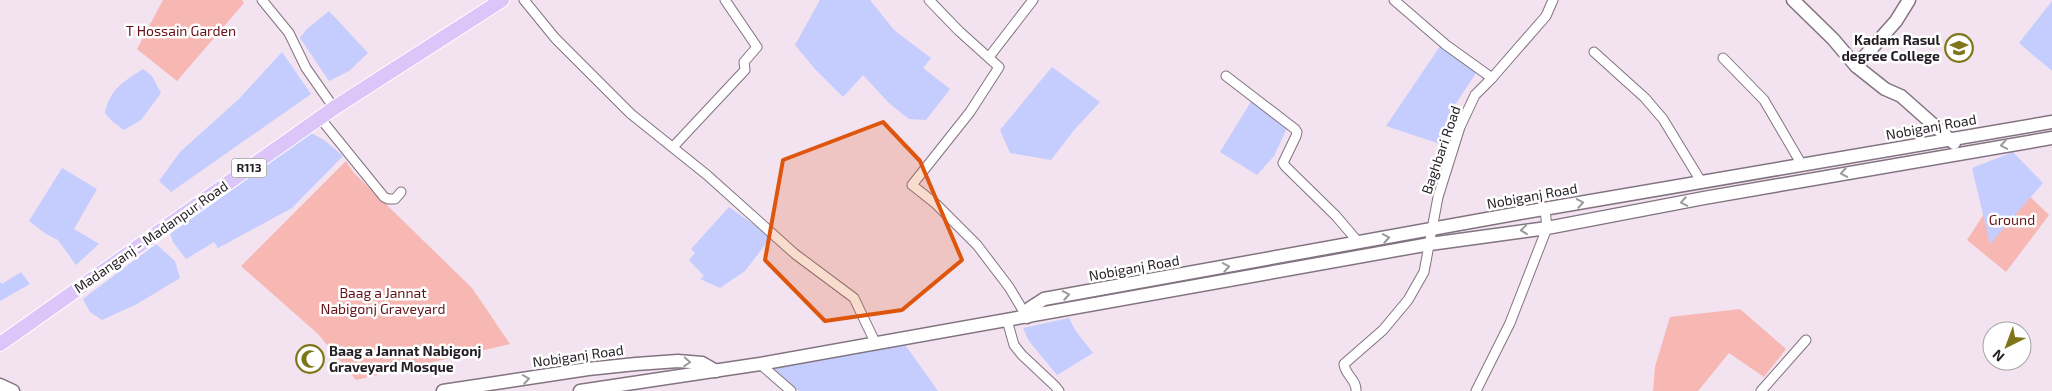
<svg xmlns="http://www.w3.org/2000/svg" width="2052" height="391" font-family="'Exo 2',sans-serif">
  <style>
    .green { fill: #f7b7b2 }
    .water { fill: #c4cdfe }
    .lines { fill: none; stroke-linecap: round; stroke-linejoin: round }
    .street-casing { stroke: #827380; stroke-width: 11 }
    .secondary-casing { stroke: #827380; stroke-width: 15 }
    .primary-casing { stroke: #fff; stroke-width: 16 }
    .street { stroke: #fff; stroke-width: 9 }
    .secondary { stroke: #fff; stroke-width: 12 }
    .primary { stroke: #dcc5f9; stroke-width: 14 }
    .oneway { stroke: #9c9a9c }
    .marked { fill: #de560d; fill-opacity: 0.2; stroke: #de560d; stroke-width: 4; stroke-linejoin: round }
    .labels { text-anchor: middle; stroke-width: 5; stroke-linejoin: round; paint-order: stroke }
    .shield { fill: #fff; stroke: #656265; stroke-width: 1 }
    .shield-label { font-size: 12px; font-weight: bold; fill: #231e23 }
    .park-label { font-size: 14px; fill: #661317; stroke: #fff }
    .poi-label { font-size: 14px; font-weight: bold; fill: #231e23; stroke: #fff; text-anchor: end }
    .street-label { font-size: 14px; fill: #231e23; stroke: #fff }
  </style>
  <rect width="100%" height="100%" fill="#f3e2f0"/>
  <!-- green -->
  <g class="green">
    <polygon points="163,0 242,0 244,3 177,81 137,49"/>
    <polygon points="346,161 354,173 472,288 510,344 356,380 318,334 241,266"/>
    <polygon points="2009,176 2049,215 2006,272 1967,240"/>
    <polygon points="1740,309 1786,349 1764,377 1729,353 1698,391 1653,391 1655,367 1670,317"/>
  </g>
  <!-- water -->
  <g class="water">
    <polygon points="820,0 870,0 894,30 931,58 923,68 950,89 926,120 909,119 889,103 863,75 843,97 815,69 795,45"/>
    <polygon points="2052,1 2052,71 2019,43"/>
    <polygon points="329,11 368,53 349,71 329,81 300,38 307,29"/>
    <polygon points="1441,45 1478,70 1451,111 1440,144 1386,126"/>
    <polygon points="282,52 311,94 171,192 159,181 180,152 239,99"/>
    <polygon points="1052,67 1100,102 1075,129 1051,160 1010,153 1000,130"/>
    <path d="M143 69 152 76 161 93 141 120 124 130 112 121 105 113C110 89 123 82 143 69Z"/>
    <polygon points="1252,100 1288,126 1274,156 1257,175 1220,152"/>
    <polygon points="311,133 324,140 343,156 292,208 218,248 214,242 186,259 173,242 170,233"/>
    <polygon points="2013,152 2043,183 1990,244 1972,168"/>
    <polygon points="62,168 97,189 74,229 99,244 76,265 58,240 46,234 29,221"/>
    <polygon points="729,207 771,237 745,271 720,288 700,279 704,276 689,260 695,253 691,249"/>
    <polygon points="156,244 175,261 180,278 137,304 102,320 90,312 83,299"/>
    <polygon points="21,272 30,284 0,301 0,282 2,284"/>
    <polygon points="1069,318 1075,330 1093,353 1057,375 1029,341 1023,328"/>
    <polygon points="903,342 938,391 799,391 769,364"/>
  </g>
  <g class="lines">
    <defs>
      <g id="street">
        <polyline points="262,0 289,33 306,68 334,108"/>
        <polyline points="524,0 555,38 631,114 707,175 795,254 854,298 875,342"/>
        <polyline points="929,0 959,31 999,67 970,112 912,185 936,204 977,245 1009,287 1027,317"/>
        <polyline points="1594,52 1645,98 1663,119 1702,183"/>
        <polyline points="989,57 1033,0"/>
        <polyline points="1723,58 1764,100 1802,165"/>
        <polyline points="1226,76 1295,129 1297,132 1296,136 1283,163 1285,166 1336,216 1359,243"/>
        <polyline points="1492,78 1546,16 1553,0"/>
        <polyline points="320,118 384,197 388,199 395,199 401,192"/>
        <polyline points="673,147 745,70 744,62 757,47 725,0"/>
        <polyline points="1007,320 1014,345 1022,355 1055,386 1059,391"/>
        <polyline points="760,364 791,391"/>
        <path d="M1356 391C1357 380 1345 375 1344 364L1383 330 1408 300 1424 272 1438 197 1460 127 1475 95 1492 78 1446 45 1394 0"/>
        <polyline points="1476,391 1510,323 1547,228 1545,209"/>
        <polyline points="1761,391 1806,340"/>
      </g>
      <g id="secondary">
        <polyline points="1793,0 1833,39 1856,66 1885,89 1901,96 1954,143"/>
        <polyline points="1856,66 1896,21 1909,0"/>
        <polyline points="1027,317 1030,308 1044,299 1520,213 2052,122"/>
        <polyline points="0,385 13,391"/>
        <polyline points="443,391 588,369 636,364 678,361 702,363 716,371"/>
        <polyline points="580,391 760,364 1430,244 1547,228 1704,198 2052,138"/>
      </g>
      <polyline id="primary" points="0,344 334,108 502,0"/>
    </defs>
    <!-- street casing -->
    <use href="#street" class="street-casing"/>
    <!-- secondary casing -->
    <use href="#secondary" class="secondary-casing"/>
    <!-- primary casing -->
    <use href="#primary" class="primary-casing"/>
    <!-- street -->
    <use href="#street" class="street"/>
    <!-- secondary -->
    <use href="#secondary" class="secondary"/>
    <!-- primary -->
    <use href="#primary" class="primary"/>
  </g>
  <!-- one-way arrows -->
  <defs><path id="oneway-chevron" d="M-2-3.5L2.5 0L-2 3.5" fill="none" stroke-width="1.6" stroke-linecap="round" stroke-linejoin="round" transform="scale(1.25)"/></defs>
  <g class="oneway">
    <use href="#oneway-chevron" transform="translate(2004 145) rotate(170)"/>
    <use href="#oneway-chevron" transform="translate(1844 173) rotate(170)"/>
    <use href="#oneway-chevron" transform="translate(1684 202) rotate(169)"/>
    <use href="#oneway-chevron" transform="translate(1580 203) rotate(-10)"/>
    <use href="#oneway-chevron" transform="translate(1524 230) rotate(174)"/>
    <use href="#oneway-chevron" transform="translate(1386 238) rotate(-10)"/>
    <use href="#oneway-chevron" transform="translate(1226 267) rotate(-10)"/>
    <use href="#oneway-chevron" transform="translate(1066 295) rotate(-10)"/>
    <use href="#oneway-chevron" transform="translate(687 362) rotate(4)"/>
    <use href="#oneway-chevron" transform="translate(526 379) rotate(-9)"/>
  </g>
  <!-- marked area -->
  <path class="marked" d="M883 122 920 161 962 260 902 310 825 321 765 260 783 160Z"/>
  <!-- icons -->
  <defs>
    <symbol id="university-ring" viewBox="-11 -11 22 22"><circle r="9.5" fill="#fff" stroke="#7e7619" stroke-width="1.5"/><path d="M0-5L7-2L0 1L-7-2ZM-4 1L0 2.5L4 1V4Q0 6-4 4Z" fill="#7e7619"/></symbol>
    <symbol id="mosque-ring" viewBox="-11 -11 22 22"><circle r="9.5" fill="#fff" stroke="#7e7619" stroke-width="1.5"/><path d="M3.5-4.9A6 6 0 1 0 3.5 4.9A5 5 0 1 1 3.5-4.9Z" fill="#7e7619"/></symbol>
  </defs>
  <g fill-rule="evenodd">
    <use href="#university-ring" x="1943" y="32" width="32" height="32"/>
    <use href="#mosque-ring" x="294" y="343" width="32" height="32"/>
  </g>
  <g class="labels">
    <!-- shield labels -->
    <rect class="shield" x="231.5" y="158.5" width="35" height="19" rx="4"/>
    <g class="shield-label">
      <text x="249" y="172">R113</text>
    </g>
    <!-- park labels -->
    <g class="park-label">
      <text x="181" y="36">T Hossain Garden</text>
      <text x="2012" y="225">Ground</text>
      <text x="383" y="298">Baag a Jannat<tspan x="383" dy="16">Nabigonj Graveyard</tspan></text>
    </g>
    <!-- poi labels -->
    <g class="poi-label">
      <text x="1940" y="45">Kadam Rasul<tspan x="1940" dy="16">degree College</tspan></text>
      <text x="329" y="356" text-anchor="start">Baag a Jannat Nabigonj<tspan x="329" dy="16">Graveyard Mosque</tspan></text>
    </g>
    <!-- street labels -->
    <g class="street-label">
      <text transform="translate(1931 127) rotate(-10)" y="5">Nobiganj Road</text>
      <text transform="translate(1441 150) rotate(-71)" y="5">Baghbari Road</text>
      <text transform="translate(1532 196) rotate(-10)" y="5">Nobiganj Road</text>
      <text transform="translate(151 237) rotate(-35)" y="5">Madanganj - Madanpur Road</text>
      <text transform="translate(1134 268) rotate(-10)" y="5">Nobiganj Road</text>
      <text transform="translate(578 356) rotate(-8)" y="5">Nobiganj Road</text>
    </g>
  </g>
  <!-- north arrow -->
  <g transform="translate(2007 346) rotate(222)"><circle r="24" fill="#ffffff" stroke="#a7a5a7"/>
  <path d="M0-4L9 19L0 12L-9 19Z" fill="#7e7619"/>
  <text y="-8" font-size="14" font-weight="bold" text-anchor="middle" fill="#231e23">N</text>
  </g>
</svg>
